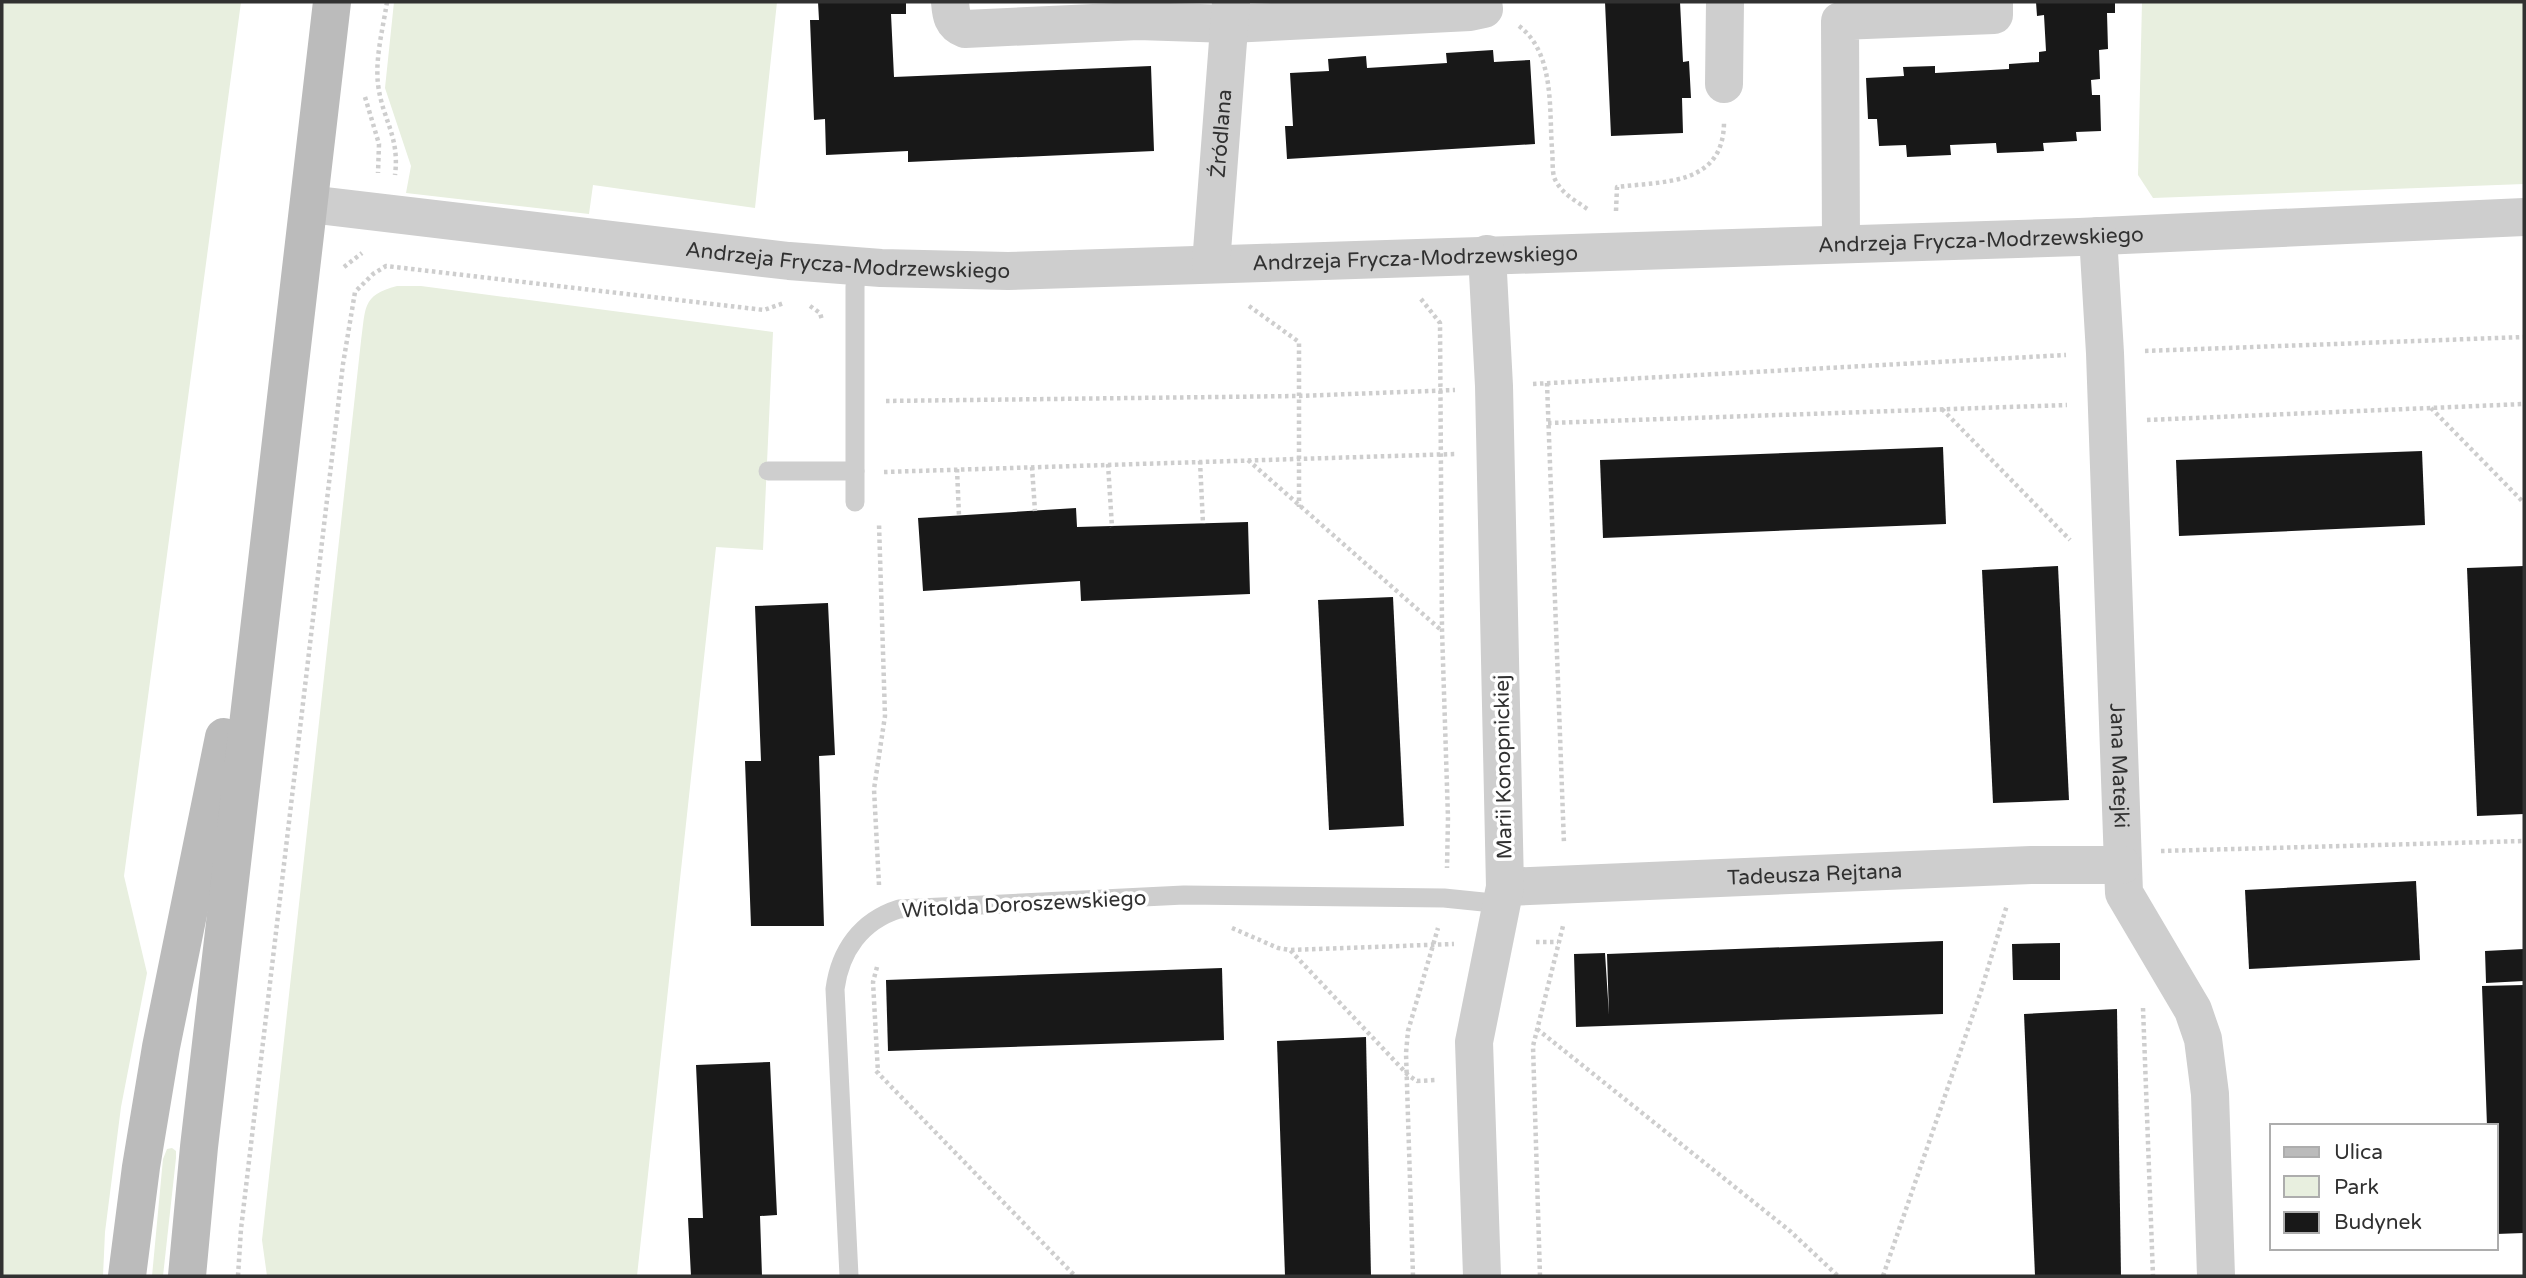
<svg xmlns="http://www.w3.org/2000/svg" width="2526" height="1278" font-family="'Varela Round',sans-serif">
  <style>
    .green { fill: #e8efdf }
    .building { fill: #181818 }
    .lines { fill: none; stroke-linecap: round; stroke-linejoin: round }
    .path { stroke: #cecece; stroke-width: 4.5; stroke-dasharray: 3.5 3.5; stroke-linecap: butt }
    .lane { stroke: #cecece; stroke-width: 19 }
    .street { stroke: #cecece; stroke-width: 38 }
    .secondary { stroke: #bbb; stroke-width: 38 }
    .labels { text-anchor: middle; stroke-width: 7; stroke-linejoin: round; paint-order: stroke }
    .street-label { font-size: 21px; fill: #313131; stroke: #fff }
  </style>
  <rect width="100%" height="100%" fill="#fff"/>
  <!-- green -->
  <g class="green">
    <polygon points="2,2 241,2 124,876 147,973 121,1107 105,1232 103,1276 2,1276"/>
    <polygon points="394,2 777,2 755,208 593,185 589,214 406,193 411,166 385,88"/>
    <polygon points="2142,2 2524,2 2524,184 2153,198 2138,175"/>
    <path d="M397 286H421L773 332 763 550 716 547 637 1276H267L262 1240 361 341C366 309 361 295 397 286Z"/>
    <polygon points="172,1148 176,1151 176,1158 163,1276 152,1276 163,1159 167,1149"/>
  </g>
  <!-- building -->
  <g class="building">
    <polygon points="818,2 906,2 906,14 891,14 894,77 1151,66 1154,151 908,162 908,151 826,155 825,119 814,120 810,20 819,20"/>
    <polygon points="1605,2 1680,2 1683,62 1689,61 1691,98 1682,98 1683,133 1611,136"/>
    <polygon points="2036,2 2115,2 2115,13 2107,13 2108,49 2099,50 2100,79 2091,80 2092,95 2100,95 2101,131 2076,132 2077,141 2043,143 2044,151 1997,153 1996,143 1950,145 1951,155 1907,157 1906,145 1879,146 1877,119 1868,119 1866,78 1904,76 1903,67 1935,66 1935,73 2009,69 2009,64 2039,62 2039,52 2046,51 2044,15 2037,16"/>
    <polygon points="1493,50 1494,62 1530,60 1535,144 1287,159 1285,126 1293,126 1290,73 1329,71 1328,59 1366,56 1367,68 1447,63 1446,53"/>
    <polygon points="1943,447 1946,524 1603,538 1600,460"/>
    <polygon points="2422,451 2425,525 2179,536 2176,460"/>
    <polygon points="1076,508 1077,527 1248,522 1250,594 1081,601 1080,581 923,591 918,518"/>
    <polygon points="2058,566 2069,800 1993,803 1982,570"/>
    <polygon points="2524,566 2524,814 2477,816 2467,568"/>
    <polygon points="1393,597 1404,826 1329,830 1318,600"/>
    <polygon points="828,603 835,755 819,756 824,926 751,926 745,761 761,761 755,606"/>
    <polygon points="2416,881 2420,960 2249,969 2245,890"/>
    <polygon points="1943,941 1943,1014 1576,1027 1574,954 1605,953 1609,1015 1607,954"/>
    <polygon points="2060,943 2060,980 2013,980 2012,944"/>
    <polygon points="2524,949 2524,981 2486,983 2485,951"/>
    <polygon points="1222,968 1224,1040 888,1051 886,980"/>
    <polygon points="2524,985 2524,1233 2496,1234 2496,1126 2487,1126 2482,986"/>
    <polygon points="2117,1009 2121,1276 2035,1276 2024,1014"/>
    <polygon points="1366,1037 1371,1276 1285,1276 1277,1041"/>
    <polygon points="770,1062 777,1215 760,1216 762,1276 691,1276 688,1218 703,1218 696,1065"/>
  </g>
  <g class="lines">
    <!-- path -->
    <g class="path">
      <path d="M387 2C383 28 375 58 378 84 382 119 400 136 395 175"/>
      <path d="M1519 26C1555 53 1549 110 1552 149 1553 158 1552 169 1554 177 1560 193 1576 201 1589 210"/>
      <polyline points="365,97 379,144 378,173"/>
      <path d="M1616 211 1617 187C1664 181 1723 186 1724 123"/>
      <polyline points="344,267 362,253"/>
      <polyline points="1421,299 1440,323 1442,630 1448,818 1447,868"/>
      <polyline points="810,306 820,313 822,320"/>
      <polyline points="1249,306 1299,342 1299,507"/>
      <polyline points="2145,351 2524,337"/>
      <polyline points="1547,383 1564,844"/>
      <polyline points="1533,384 2066,355"/>
      <polyline points="886,401 1298,396 1455,390"/>
      <polyline points="2431,408 2524,503"/>
      <polyline points="1942,409 2070,540"/>
      <polyline points="2147,420 2524,404"/>
      <polyline points="1548,423 2067,405"/>
      <polyline points="1248,460 1441,630"/>
      <polyline points="1200,461 1203,524"/>
      <polyline points="1108,464 1112,527"/>
      <polyline points="1032,467 1035,511"/>
      <polyline points="957,469 959,516"/>
      <polyline points="884,472 1456,454"/>
      <polyline points="2161,851 2524,841"/>
      <polyline points="879,885 874,789 885,716 879,524"/>
      <polyline points="1232,928 1278,948 1290,950 1408,1075 1417,1081 1436,1080"/>
      <polyline points="1536,942 1558,942"/>
      <polyline points="1291,950 1454,944"/>
      <polyline points="877,967 873,982 878,1073"/>
      <polyline points="2143,1008 2153,1276"/>
      <polyline points="1537,1029 1790,1231 1838,1276"/>
      <polyline points="876,1071 1075,1276"/>
      <polyline points="238,1276 241,1229 343,364 355,292 373,274 386,266 764,310 784,303"/>
      <polyline points="1413,1276 1406,1053 1408,1031 1438,928"/>
      <polyline points="1540,1276 1533,1046 1563,926"/>
      <polyline points="1883,1276 1981,991 2007,905"/>
    </g>
    <!-- lane -->
    <g class="lane">
      <polyline points="768,471 855,471"/>
      <polyline points="855,502 855,287 857,267"/>
      <path d="M849 1276 835 989C840 951 861 921 899 909L1184 895 1444 898 1503 904"/>
    </g>
    <!-- street -->
    <g class="street">
      <path d="M950 2C951 15 952 24 965 29L1138 21 1230 24 1470 12 1484 9 1483 2"/>
      <polyline points="1724,84 1725,2"/>
      <path id="s1" d="M309 204 789 261 881 268 1008 271 2079 237 2524 217"/>
      <path id="s2" d="M2098 236 2105 353 2124 893 2193 1010 2203 1039 2210 1094 2216 1276"/>
      <polyline points="1841,244 1840,21 1994,15 1994,2"/>
      <path id="s3" d="M1211 264 1231 2"/>
      <path id="s4" d="M1505 887 2031 865H2122"/>
      <polyline points="1482,1276 1474,1042 1505,887 1494,386 1487,254"/>
    </g>
    <!-- secondary -->
    <g class="secondary">
      <polyline points="127,1276 141,1167 161,1047 224,737"/>
      <polyline points="187,1276 199,1147 332,2"/>
    </g>
  </g>
  <g class="labels">
    <!-- street labels -->
    <g class="street-label">
      <text dy="7" stroke="none"><textPath href="#s3" startOffset="131">Źródlana</textPath></text>
      <text dy="7" stroke="none"><textPath href="#s1" startOffset="1676">Andrzeja Frycza-Modrzewskiego</textPath></text>
      <text dy="7" stroke="none"><textPath href="#s1" startOffset="1110">Andrzeja Frycza-Modrzewskiego</textPath></text>
      <text dy="7" stroke="none"><textPath href="#s1" startOffset="542">Andrzeja Frycza-Modrzewskiego</textPath></text>
      <text transform="translate(1503 767) rotate(-91)" y="7">Marii Konopnickiej</text>
      <text dy="7" stroke="none"><textPath href="#s2" startOffset="530">Jana Matejki</textPath></text>
      <text dy="7" stroke="none"><textPath href="#s4" startOffset="310">Tadeusza Rejtana</textPath></text>
      <text transform="translate(1024 904) rotate(-3)" y="7">Witolda Doroszewskiego</text>
    </g>
  </g>
  <!-- border -->
  <rect width="2526" height="1278" fill="none" stroke="#313131" stroke-width="7"/>
  <!-- legend -->
  <rect x="2270" y="1124" width="228" height="126" fill="#ffffff" stroke="#adadad" stroke-width="2"/>
  <rect x="2284" y="1147" width="35" height="10" fill="#bbbbbb" stroke="#adadad" stroke-width="2"/>
  <text x="2334" y="1159" font-size="21" fill="#313131">Ulica</text>
  <rect x="2284" y="1176" width="35" height="21" fill="#e8efdf" stroke="#adadad" stroke-width="2"/>
  <text x="2334" y="1194" font-size="21" fill="#313131">Park</text>
  <rect x="2284" y="1212" width="35" height="21" fill="#181818" stroke="#adadad" stroke-width="2"/>
  <text x="2334" y="1229" font-size="21" fill="#313131">Budynek</text>
</svg>
